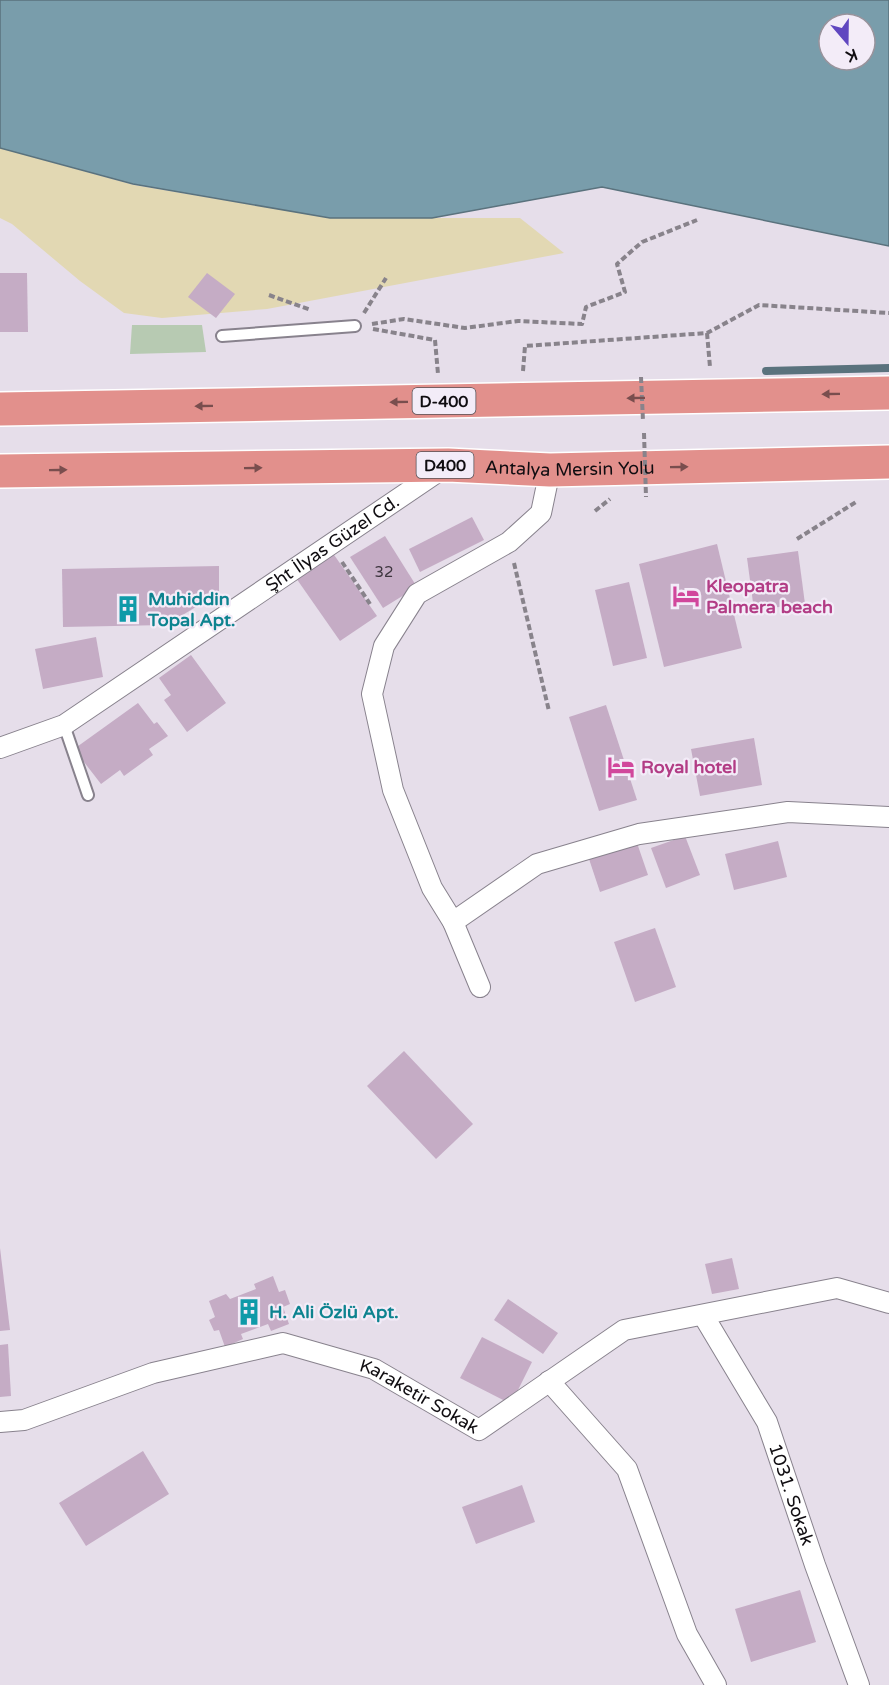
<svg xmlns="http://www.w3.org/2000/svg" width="889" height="1685" font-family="'Varela Round',sans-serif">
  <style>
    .green { fill: #b7cab2 }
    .sand { fill: #e2d8b3 }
    .water { fill: #799dab; stroke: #5a727d; stroke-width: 1.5; fill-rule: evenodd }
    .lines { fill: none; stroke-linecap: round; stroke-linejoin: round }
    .stream { stroke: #5a727d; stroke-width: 8 }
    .building { fill: #c5acc5 }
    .service-casing { stroke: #88828d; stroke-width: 14 }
    .minor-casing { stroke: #88828d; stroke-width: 22 }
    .trunk-casing { stroke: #fff; stroke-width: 36 }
    .path { stroke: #88838b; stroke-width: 4; stroke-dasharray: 6 3; stroke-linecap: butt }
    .service { stroke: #fff; stroke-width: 10 }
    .minor { stroke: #fff; stroke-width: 20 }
    .trunk { stroke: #e2908c; stroke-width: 33 }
    .path-bridge { stroke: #88838b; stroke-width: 4; stroke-dasharray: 6 3; stroke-linecap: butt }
    .oneway { fill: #794e4e }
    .labels { text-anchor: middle; stroke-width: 4.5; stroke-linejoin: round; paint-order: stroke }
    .number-label { font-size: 15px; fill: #3d353e }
    .shield { fill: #f3ecf8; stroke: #545056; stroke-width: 1.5 }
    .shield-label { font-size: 16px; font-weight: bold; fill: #100d11 }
    .street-label { font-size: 18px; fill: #100d11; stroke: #f3ecf8 }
    .hotel-label { font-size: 18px; font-weight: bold; fill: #b23c85; stroke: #f3ecf8; text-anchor: start }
    .culture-label { font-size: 18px; font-weight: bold; fill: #0d838f; stroke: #f3ecf8; text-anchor: start }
  </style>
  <rect width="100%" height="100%" fill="#e6deea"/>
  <!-- green -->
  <polygon class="green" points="132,325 202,325 206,352 130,354"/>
  <!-- sand -->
  <polygon class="sand" points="0,148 134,185 330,218 520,218 564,253 267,309 162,318 124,313 80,281 12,224 0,218"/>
  <!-- water -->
  <path class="water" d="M0 0H889V246L602 187 432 218H330L133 184 0 148ZM829 24H865V60H829Z"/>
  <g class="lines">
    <!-- stream -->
    <polyline class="stream" points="766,371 889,368"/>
  </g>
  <!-- building -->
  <g class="building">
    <polygon points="0,273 27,273 28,332 0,332"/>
    <polygon points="207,273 235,294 216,318 188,297"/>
    <polygon points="472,517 484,540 420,572 409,549"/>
    <polygon points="385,536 417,587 383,608 350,557"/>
    <polygon points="717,544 742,648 664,667 639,564"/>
    <polygon points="798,551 805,604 754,610 747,558"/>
    <polygon points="332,552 377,616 340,641 296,578"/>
    <polygon points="219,566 219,593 166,625 63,627 62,569"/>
    <polygon points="629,582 647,658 613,666 595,590"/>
    <polygon points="96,637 103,677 43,689 35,649"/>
    <polygon points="191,655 226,703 187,732 164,700 171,695 159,678"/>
    <polygon points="138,703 154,724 157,722 168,736 149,749 153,755 124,776 120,770 101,784 74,749"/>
    <polygon points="606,705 637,800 599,811 569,717"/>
    <polygon points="754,738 762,785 700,796 691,749"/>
    <polygon points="685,836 700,875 666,888 651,848"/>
    <polygon points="778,841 787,877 734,890 725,854"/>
    <polygon points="637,843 648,875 600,892 589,859"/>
    <polygon points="655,928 676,987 635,1002 614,942"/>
    <polygon points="404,1051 473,1124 436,1159 367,1086"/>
    <polygon points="0,1248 10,1330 0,1331"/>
    <polygon points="732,1258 739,1289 712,1294 705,1264"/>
    <polygon points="273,1276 279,1292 285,1290 290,1304 283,1307 289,1324 271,1331 268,1324 241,1334 243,1339 225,1347 219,1330 214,1331 209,1320 215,1317 209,1301 226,1294 230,1299 256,1289 254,1284"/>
    <polygon points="508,1299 558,1333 543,1354 494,1320"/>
    <polygon points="482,1337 532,1362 511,1404 460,1378"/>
    <polygon points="8,1344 11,1396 0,1397 0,1345"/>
    <polygon points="143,1451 169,1494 86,1546 59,1503"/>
    <polygon points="522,1485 535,1522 476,1544 462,1507"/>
    <polygon points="800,1590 816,1642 751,1662 735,1609"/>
  </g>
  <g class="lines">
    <defs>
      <g id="service">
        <polyline points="222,336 355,326"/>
        <polyline points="64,725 88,795"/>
      </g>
      <g id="minor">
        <path id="s1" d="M0 748 64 725 445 467"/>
        <polyline points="453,922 537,864 639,834 788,812 889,817"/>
        <polyline points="480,987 453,922 432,888 393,790 372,694 384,646 417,594 509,542 541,513 550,470"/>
        <path id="s2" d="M703 1315 767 1422 815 1565 859 1685"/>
        <polyline points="549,1381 627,1469 687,1634 716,1685"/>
        <path id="s3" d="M0 1422 24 1420 153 1373 283 1343 374 1369 479 1430 624 1330 837 1288 889 1303"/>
      </g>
      <g id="trunk">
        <polyline points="0,409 889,393"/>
        <path id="s4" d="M0 471 448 465 550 470 889 462"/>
      </g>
    </defs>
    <!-- service casing -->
    <use href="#service" class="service-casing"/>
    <!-- minor casing -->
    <use href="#minor" class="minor-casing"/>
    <!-- trunk casing -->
    <use href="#trunk" class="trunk-casing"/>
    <!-- path -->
    <g class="path">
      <polyline points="269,295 311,310"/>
      <polyline points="364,313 386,278"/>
      <polyline points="372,324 404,319 465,328 518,321 582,324 586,307 625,292 617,264 642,242 697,220"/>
      <polyline points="373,329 435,340 438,374"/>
      <polyline points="707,333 710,367"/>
      <polyline points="523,371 525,346 707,333 759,305 889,313"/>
      <polyline points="595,511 610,499"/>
      <polyline points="797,539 856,502"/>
      <polyline points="342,562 370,604"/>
      <polyline points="514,563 549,711"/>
    </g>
    <!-- service -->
    <use href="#service" class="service"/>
    <!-- minor -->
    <use href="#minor" class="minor"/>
    <!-- trunk -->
    <use href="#trunk" class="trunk"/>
    <!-- path-bridge -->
    <g class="path-bridge">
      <polyline points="641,377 643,421"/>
      <polyline points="644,433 646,497"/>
    </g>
  </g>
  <!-- one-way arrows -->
  <defs><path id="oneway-solid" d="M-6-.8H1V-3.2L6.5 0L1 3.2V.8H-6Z" transform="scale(1.5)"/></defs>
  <g class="oneway">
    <use href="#oneway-solid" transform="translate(831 394) rotate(179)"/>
    <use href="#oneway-solid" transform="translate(636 398) rotate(179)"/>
    <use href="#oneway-solid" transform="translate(399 402) rotate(179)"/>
    <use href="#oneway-solid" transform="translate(204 406) rotate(179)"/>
    <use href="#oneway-solid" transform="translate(679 467) rotate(-1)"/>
    <use href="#oneway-solid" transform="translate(253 468) rotate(-1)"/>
    <use href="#oneway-solid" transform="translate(58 470) rotate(-1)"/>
  </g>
  <!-- icons -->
  <defs>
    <symbol id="hotel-bare" viewBox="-9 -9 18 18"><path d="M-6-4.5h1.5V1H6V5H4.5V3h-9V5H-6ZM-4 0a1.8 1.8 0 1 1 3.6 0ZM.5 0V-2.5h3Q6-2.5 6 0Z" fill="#d1479c" stroke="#f3ecf8" stroke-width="2.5" paint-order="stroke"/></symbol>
    <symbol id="building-bare" viewBox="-9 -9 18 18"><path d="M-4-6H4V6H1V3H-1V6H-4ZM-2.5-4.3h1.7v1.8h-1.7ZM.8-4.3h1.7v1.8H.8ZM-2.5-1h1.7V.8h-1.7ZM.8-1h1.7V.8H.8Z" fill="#0f9aa8" stroke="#f3ecf8" stroke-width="2.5" paint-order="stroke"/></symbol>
  </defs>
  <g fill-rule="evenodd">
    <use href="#hotel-bare" x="667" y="577" width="38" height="38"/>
    <use href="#building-bare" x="109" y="590" width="38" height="38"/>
    <use href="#hotel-bare" x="602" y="748" width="38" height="38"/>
    <use href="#building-bare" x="230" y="1293" width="38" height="38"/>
  </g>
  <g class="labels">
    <!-- number labels -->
    <g class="number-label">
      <text x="384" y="577">32</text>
    </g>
    <!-- shield labels -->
    <g class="shield">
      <rect x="412.5" y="388" width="63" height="26" rx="4.5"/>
      <rect x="416.5" y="452" width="57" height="26" rx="4.5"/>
    </g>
    <g class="shield-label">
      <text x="444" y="407">D-400</text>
      <text x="445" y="471">D400</text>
    </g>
    <!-- street labels -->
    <g class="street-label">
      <text dy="6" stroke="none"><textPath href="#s4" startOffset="570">Antalya Mersin Yolu</textPath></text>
      <text dy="6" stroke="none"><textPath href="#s1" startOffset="392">Şht İlyas Güzel Cd.</textPath></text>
      <text dy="6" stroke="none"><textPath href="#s3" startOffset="442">Karaketir Sokak</textPath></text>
      <text dy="6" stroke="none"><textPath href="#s2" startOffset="201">1031. Sokak</textPath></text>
    </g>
    <!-- hotel labels -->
    <g class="hotel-label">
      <text x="706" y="592">Kleopatra<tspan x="706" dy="21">Palmera beach</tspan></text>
      <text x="641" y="773">Royal hotel</text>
    </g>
    <!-- culture labels -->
    <g class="culture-label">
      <text x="148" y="605">Muhiddin<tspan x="148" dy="21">Topal Apt.</tspan></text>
      <text x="269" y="1318">H. Ali Özlü Apt.</text>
    </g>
  </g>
  <!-- north arrow -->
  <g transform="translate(847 42) rotate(160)"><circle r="28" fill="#f3ecf8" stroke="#98939c" stroke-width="1.5"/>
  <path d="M0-4.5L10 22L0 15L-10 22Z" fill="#6047c0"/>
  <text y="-9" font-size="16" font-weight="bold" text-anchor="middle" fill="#100d11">K</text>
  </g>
</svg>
